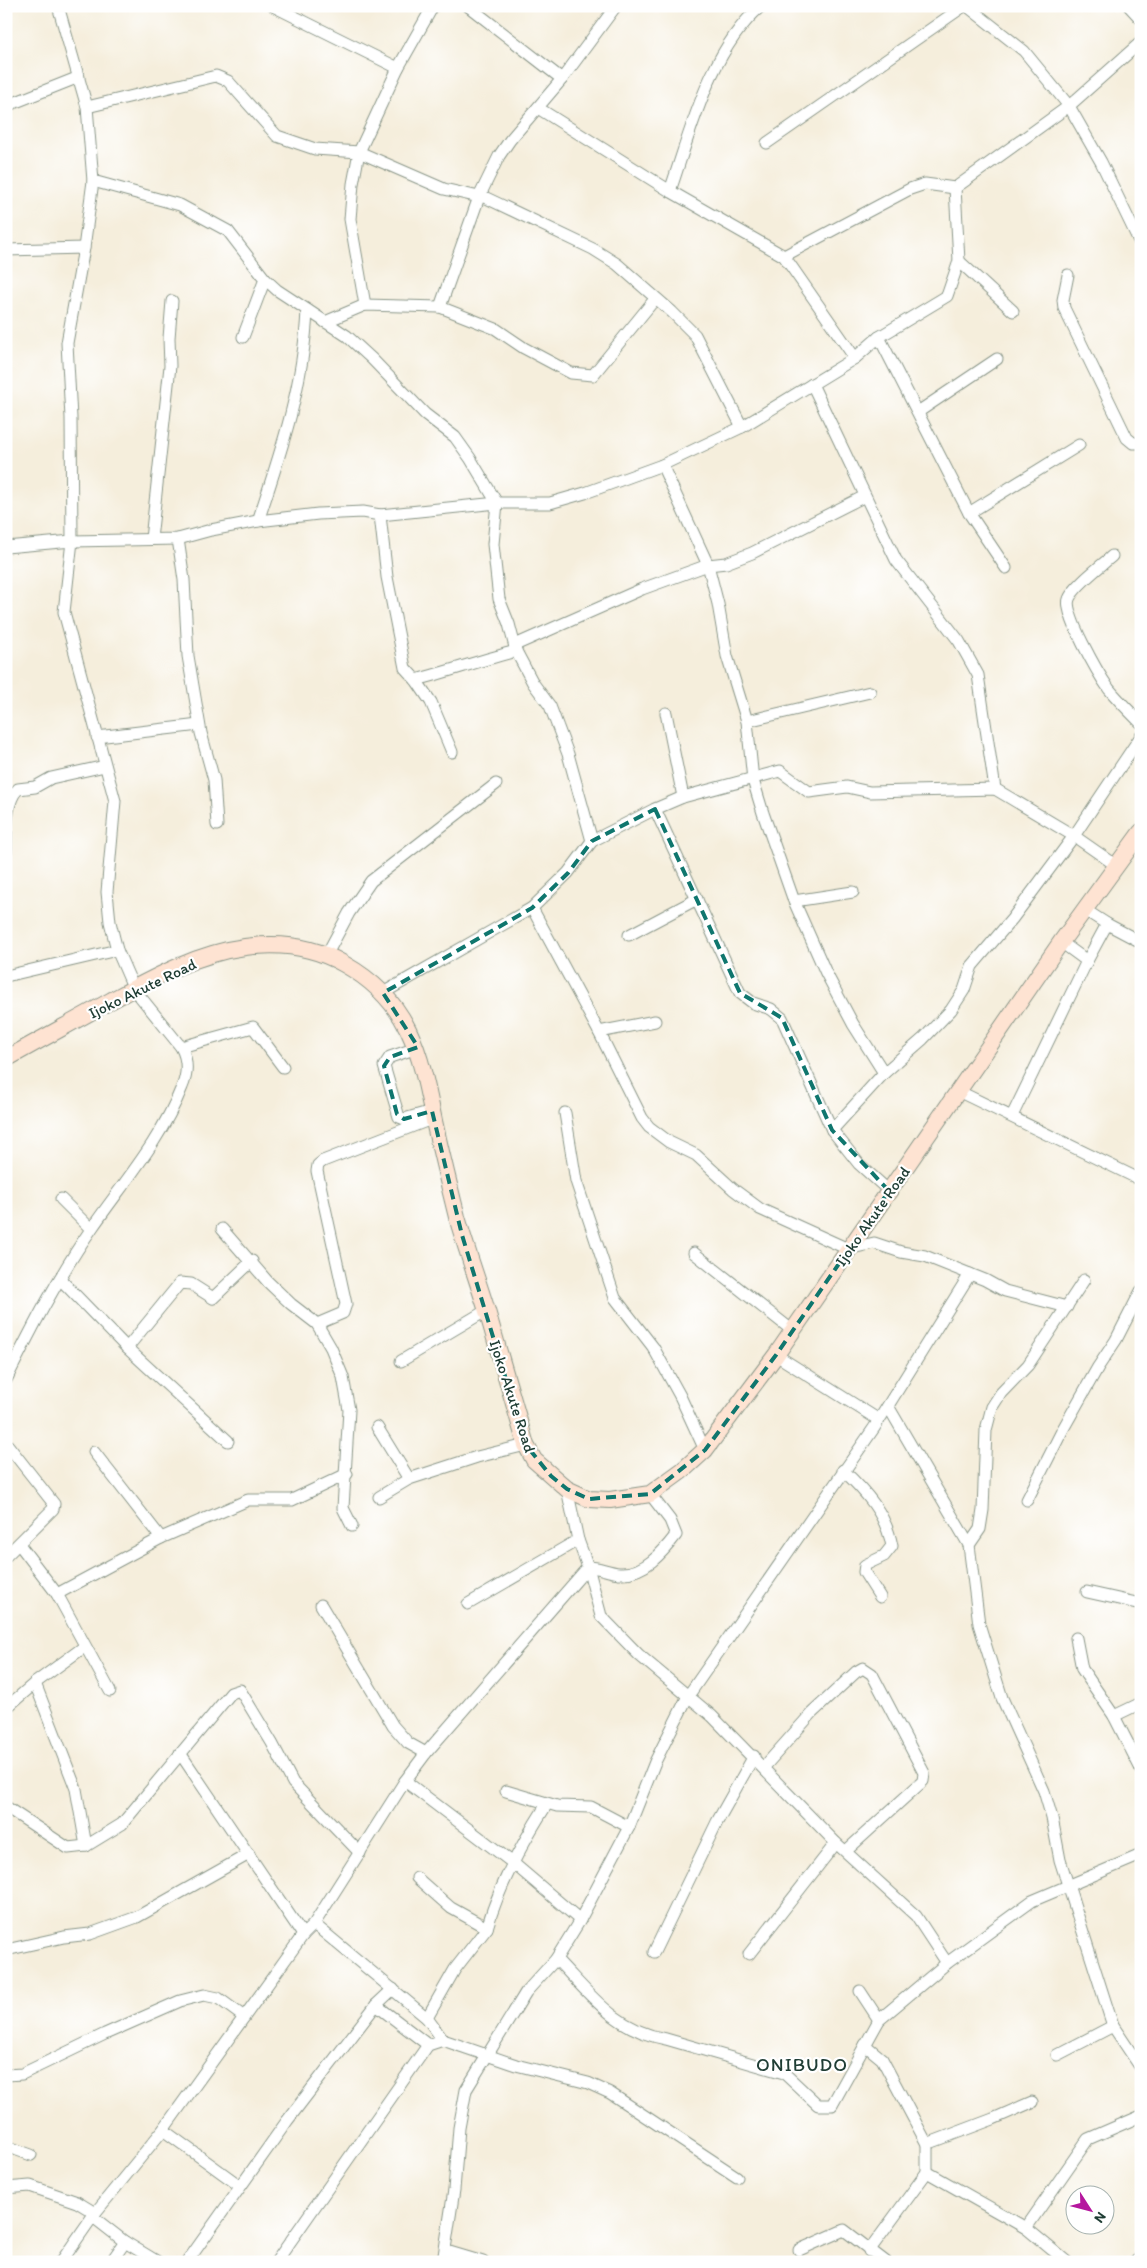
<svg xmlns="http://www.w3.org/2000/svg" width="1147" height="2268" font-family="Itim,sans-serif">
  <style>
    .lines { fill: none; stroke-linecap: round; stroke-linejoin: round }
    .minor-casing { stroke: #8a9688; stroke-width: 13 }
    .secondary-casing { stroke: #8a9688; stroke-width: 18 }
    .minor { stroke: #fff; stroke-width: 11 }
    .secondary { stroke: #fee3d2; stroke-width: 16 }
    .marked { fill: none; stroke: #0f766e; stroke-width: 4; stroke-dasharray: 10 6; stroke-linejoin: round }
    .labels { text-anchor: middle; stroke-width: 4.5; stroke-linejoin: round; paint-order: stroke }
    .street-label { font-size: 16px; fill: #1f3d34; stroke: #fff }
    .quarter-label { font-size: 19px; letter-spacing: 1px; fill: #1f3d34; stroke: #fff }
  </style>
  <rect width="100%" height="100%" fill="#fff"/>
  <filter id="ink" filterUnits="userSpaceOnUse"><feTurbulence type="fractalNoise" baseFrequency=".02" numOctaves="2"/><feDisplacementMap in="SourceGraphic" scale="10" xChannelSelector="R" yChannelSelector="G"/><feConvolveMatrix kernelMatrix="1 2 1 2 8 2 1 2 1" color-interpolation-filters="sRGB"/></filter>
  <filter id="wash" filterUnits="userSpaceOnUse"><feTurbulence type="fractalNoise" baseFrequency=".0096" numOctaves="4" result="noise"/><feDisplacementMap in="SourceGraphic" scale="20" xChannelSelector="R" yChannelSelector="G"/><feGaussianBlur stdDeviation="1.12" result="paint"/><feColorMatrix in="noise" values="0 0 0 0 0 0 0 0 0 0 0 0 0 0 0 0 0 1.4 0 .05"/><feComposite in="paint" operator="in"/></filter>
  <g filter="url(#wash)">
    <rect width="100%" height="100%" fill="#f5eedc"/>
  </g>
  <g filter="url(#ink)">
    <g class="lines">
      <defs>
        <g id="minor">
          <polyline points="273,6 398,68"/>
          <polyline points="468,6 562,79"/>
          <polyline points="967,6 1024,51 1069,106 1101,162 1141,245"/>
          <polyline points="1129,6 1141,19"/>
          <polyline points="6,106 79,77"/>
          <polyline points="87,107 216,76 228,81 277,136 315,149 359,152 444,189 479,197"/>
          <polyline points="538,108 670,191 784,256 855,358"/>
          <polyline points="767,143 964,6"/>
          <polyline points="93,181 180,205 228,231 265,279 277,290 347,336 372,359 425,414 455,437 470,458 497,503 493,544 499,599 509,624 516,651 533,683 550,706 568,754 592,841"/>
          <path d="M670 191C691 130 710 50 761 6"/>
          <polyline points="480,195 593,249 617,264 672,312 695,335 742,427"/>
          <polyline points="6,250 84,248"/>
          <polyline points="784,256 910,189 925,184 955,188 1069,106 1141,42"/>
          <polyline points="959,261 1013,311"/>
          <polyline points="1068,275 1063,300 1064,308 1127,438 1133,443 1141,443"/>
          <polyline points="365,305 350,219 353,184 359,152 398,68 433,6"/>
          <polyline points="440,307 479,197 499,156 510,140 562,79 616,6"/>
          <polyline points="325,322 365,305 440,307 496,329 524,348 571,373 593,375 655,299"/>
          <polyline points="243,337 265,279"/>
          <polyline points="879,337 969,513 1006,568"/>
          <polyline points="812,384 896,560 959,641 978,675 995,789"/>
          <polyline points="918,412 997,359"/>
          <polyline points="662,465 708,565 718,604 727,656 747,721 753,780 763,813 794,901 826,973 853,1024 884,1073"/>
          <polyline points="969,513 1079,445"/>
          <polyline points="380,515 387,577 405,668 416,680 431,702 452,752"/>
          <path d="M258 521C281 452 304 384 307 310"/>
          <polyline points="151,539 170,366 169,338 172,301"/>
          <polyline points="178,539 184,580 188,656 201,733 214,780 217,825"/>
          <polyline points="6,547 72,541 178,539 211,530 258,521 318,514 363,512 380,515 497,503 550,503 585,493 662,465 742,427 855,358 879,337 947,296 959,261 955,188"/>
          <path d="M1112 556C1101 566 1074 586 1069 599 1063 613 1099 675 1109 689 1119 701 1130 712 1141 723"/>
          <polyline points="515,645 642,589 708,565 726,563 752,553 865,496"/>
          <path d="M416 680C450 671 482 660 516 651"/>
          <polyline points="666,713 683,797"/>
          <polyline points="747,721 870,692"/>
          <polyline points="97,737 199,725"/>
          <polyline points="655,809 740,993 753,1003 771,1009 782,1018 832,1130 859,1164 889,1191"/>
          <path d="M6 852C7 834 4 803 18 789L35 787 51 778 105 766"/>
          <polyline points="794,901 853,892"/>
          <polyline points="532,908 599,1032 642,1118 649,1127 669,1142 696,1155 733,1189 760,1209 848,1249 874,1243 901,1252 925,1256 985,1280 1005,1291 1067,1307"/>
          <polyline points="1085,910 1107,924 1087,961"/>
          <polyline points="1107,924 1141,942"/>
          <polyline points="629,935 697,899"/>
          <polyline points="327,954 349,913 371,881 496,784"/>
          <polyline points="6,976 117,950"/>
          <polyline points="383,993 532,908 568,873 592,841 655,809 683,797 780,771 809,792 847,787 870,792 995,789 1074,836 1117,866"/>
          <polyline points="599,1032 655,1021"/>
          <polyline points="181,1047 253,1027 283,1067"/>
          <polyline points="417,1048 390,1057 384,1066 399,1117 404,1119 432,1111"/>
          <polyline points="958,1091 1141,1180"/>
          <polyline points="565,1113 576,1181 615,1298 653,1347 680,1396 705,1450"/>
          <polyline points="1012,1116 1087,961 1061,942"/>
          <polyline points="832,1130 884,1073 923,1039 951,1010 964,990 972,966 1012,919 1074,836 1141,736"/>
          <polyline points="61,1199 91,1229"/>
          <polyline points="222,1229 268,1282 291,1304 317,1324 331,1348 343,1377 349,1410 343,1508 352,1526"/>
          <polyline points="694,1253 793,1331"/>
          <polyline points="60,1279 127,1348 228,1441"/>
          <polyline points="317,1324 343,1313 346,1304 317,1171 318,1165 323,1161 434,1118"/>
          <polyline points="127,1348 180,1283 191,1284 213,1298 252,1261"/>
          <polyline points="776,1355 879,1420"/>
          <polyline points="401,1361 487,1310"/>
          <path d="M6 1380C32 1328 59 1275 92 1228 124 1182 161 1140 182 1087 188 1073 188 1060 181 1047L134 989 117 950 110 922 107 892 115 801 64 612 72 541 71 418 67 343 84 248 93 181 87 107 58 6"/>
          <polyline points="888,1406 969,1545 979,1624 1002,1698 1044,1791 1052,1818 1060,1860 1113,2026 1141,2068"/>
          <polyline points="377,1427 409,1479"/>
          <polyline points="6,1443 54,1504 53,1509 6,1556"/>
          <polyline points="94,1452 161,1538"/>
          <path d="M843 1470C866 1492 886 1514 892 1546L884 1556 865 1565 864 1572 880 1597"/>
          <polyline points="567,1489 578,1540 588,1567 601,1616 639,1655 712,1716 836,1843 916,1916 947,1963"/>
          <polyline points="379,1497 409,1479 477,1457 526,1445"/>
          <polyline points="1027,1500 1063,1429 1098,1367 1116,1340 1141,1291"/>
          <polyline points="19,1544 57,1594 110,1691"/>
          <polyline points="969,1545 980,1529 983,1510 986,1430 992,1407 1001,1393 1028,1365 1084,1280"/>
          <path d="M588 1567C599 1567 608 1572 619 1573 644 1575 663 1552 676 1535L670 1520 650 1494"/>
          <polyline points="1087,1592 1141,1604"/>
          <polyline points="57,1594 161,1538 248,1500 292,1500 347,1474"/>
          <polyline points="468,1604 578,1540"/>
          <polyline points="321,1605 393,1726 408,1743 426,1753"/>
          <polyline points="1076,1638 1082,1669 1114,1716 1141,1769"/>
          <polyline points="35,1683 76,1789 86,1846"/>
          <polyline points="6,1708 35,1683 84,1647"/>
          <polyline points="1114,1716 1141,1703"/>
          <polyline points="180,1753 303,1935"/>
          <polyline points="764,1767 812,1713 856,1672 863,1668 872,1674 924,1773 923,1781 846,1851"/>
          <polyline points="405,1781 513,1863 580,1920"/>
          <polyline points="506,1791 557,1806 591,1807 629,1827"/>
          <polyline points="6,1807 68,1848 86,1846 122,1824 231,1693 240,1690 272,1743 293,1783 360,1853"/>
          <polyline points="417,1878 451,1908 487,1928 455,1969 427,2018"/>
          <polyline points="314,1924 427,2018 443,2040 516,2065 588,2083 610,2093 737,2177"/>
          <path d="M487 1928C500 1883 522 1843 547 1804"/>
          <polyline points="6,1950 64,1937 90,1934 137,1917 249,1854"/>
          <polyline points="654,1952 717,1822 754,1756"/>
          <polyline points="749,1954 836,1843"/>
          <path d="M556 1959C590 1994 615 2030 666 2039L784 2073 818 2105H832L879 2020 947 1963 1032 1901 1141 1855"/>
          <polyline points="860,1991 879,2020"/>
          <polyline points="376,2005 428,2045"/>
          <polyline points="865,2045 882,2059 927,2144 927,2172 869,2251"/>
          <polyline points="1057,2055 1113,2026"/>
          <polyline points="6,2075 22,2074 105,2034 180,2001 204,1995 218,1998 244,2017"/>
          <polyline points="163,2130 240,2186"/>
          <polyline points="927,2144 993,2119 1032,2102"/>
          <polyline points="6,2146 31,2155"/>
          <polyline points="927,2172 1026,2228 1067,2262"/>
          <polyline points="6,2188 30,2186 77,2202 95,2213"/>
          <polyline points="93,2217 125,2242 158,2262"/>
          <polyline points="1026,2228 1088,2139 1141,2116"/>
          <polyline points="799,2250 844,2230 886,2262"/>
          <polyline points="446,2251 483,2262"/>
          <polyline points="61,2262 95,2213 163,2130 303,1935 314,1924 405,1781 426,1753 588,1567"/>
          <polyline points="111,2262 125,2242"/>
          <polyline points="187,2262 287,2121 376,2005 393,1989"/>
          <polyline points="276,2262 428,2045 443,2040"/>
          <polyline points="443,2262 454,2190 459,2128 466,2090 526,1992 556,1959 580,1920 629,1827 655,1762 688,1696 874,1428 970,1274"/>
          <polyline points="1135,2262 1141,2257"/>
        </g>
        <path id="secondary" d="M6 1059C41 1039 77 1020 112 1000 153 978 198 953 245 947 281 942 313 946 344 964 410 1001 420 1052 434 1121 441 1153 449 1185 457 1217 466 1248 477 1279 487 1311 500 1355 513 1400 526 1445L534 1460 567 1489 589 1499 610 1500 650 1494 683 1470 705 1450 776 1355 1061 942 1141 832"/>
      </defs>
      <!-- minor casing -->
      <use href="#minor" class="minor-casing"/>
      <!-- secondary casing -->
      <use href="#secondary" class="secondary-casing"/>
      <!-- minor -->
      <use href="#minor" class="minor"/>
      <!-- secondary -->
      <use href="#secondary" class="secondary"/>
    </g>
  </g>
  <!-- marked area -->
  <path class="marked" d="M655 809 740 993 782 1018 832 1130 889 1191 776 1355 705 1450 650 1494 589 1499 567 1489 551 1476 526 1445 462 1235 432 1111 404 1119 397 1114 384 1066 390 1057 418 1047 383 993 532 908 568 873 592 841Z"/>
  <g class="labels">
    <!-- street labels -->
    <g class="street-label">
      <text transform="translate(142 988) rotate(-26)" y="6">Ijoko Akute Road</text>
      <text transform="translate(872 1216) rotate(-55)" y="6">Ijoko Akute Road</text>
      <text transform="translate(513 1396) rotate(72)" y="6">Ijoko Akute Road</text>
    </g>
    <!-- quarter labels -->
    <g class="quarter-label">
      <text x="802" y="2071">ONIBUDO</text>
    </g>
  </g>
  <!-- margin -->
  <rect width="1147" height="2268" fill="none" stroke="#fff" stroke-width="25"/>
  <!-- north arrow -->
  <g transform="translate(1090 2210) rotate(126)"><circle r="24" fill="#ffffff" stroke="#a5b1ae"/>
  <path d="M0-4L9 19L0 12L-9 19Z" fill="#b5179e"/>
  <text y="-8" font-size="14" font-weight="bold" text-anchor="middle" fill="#1f3d34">N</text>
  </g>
</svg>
